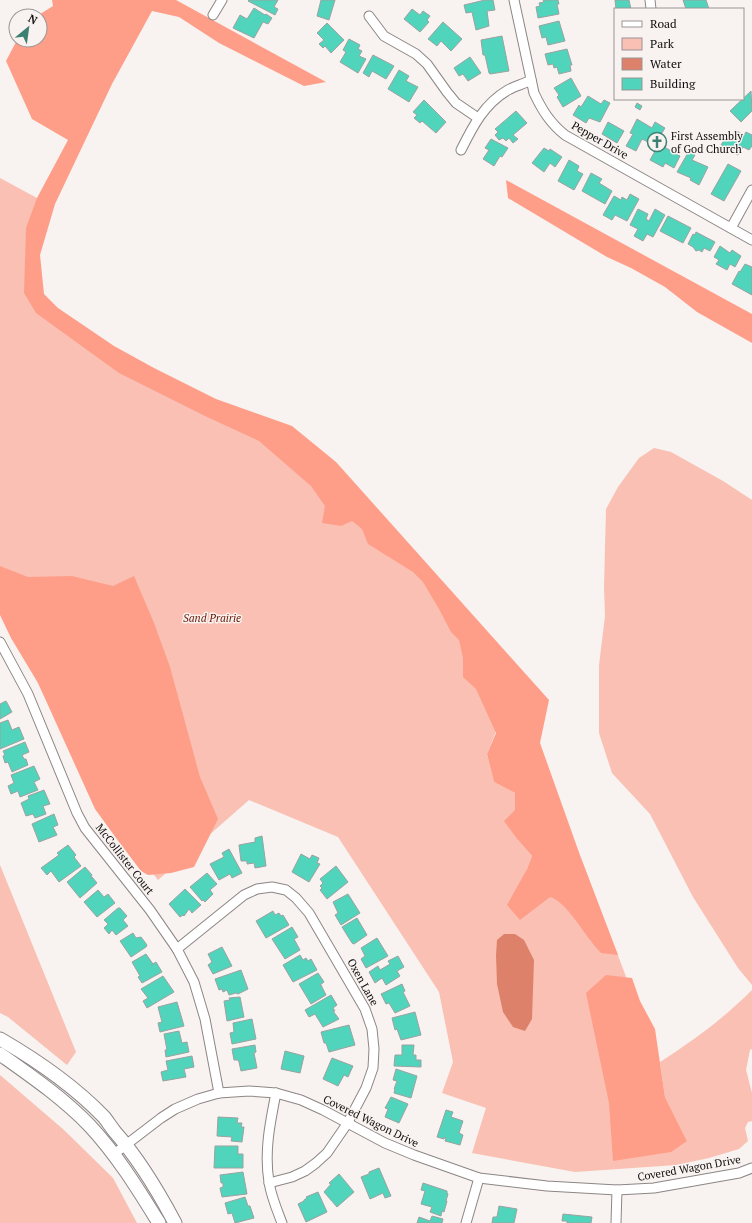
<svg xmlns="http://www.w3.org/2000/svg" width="752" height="1223" font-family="'PT Serif',serif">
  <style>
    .green { fill: #f9c0b3 }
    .forest { fill: #fe9e88 }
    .water { fill: #de816b }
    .building { fill: #50d4bc; stroke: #9ba2a0 }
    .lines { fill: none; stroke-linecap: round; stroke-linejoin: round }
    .street-casing { stroke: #8c8685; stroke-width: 11 }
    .secondary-casing { stroke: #8c8685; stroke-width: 15 }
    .street { stroke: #fff; stroke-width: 9 }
    .secondary { stroke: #fff; stroke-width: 13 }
    .labels { text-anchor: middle; stroke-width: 3; stroke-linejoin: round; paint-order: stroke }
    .poi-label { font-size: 11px; fill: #0e0c0c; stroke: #f8f2f0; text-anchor: start }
    .street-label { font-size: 11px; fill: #0e0c0c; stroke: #f8f2f0 }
    .park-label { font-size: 11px; font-style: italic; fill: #691603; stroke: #f8f2f0 }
  </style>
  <rect width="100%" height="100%" fill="#f8f2f0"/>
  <!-- green -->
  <g class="green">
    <path d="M0 178 37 198 35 299 178 392 330 471 515 683 487 754 494 782 515 793 518 840 532 856 527 869 520 883 581 858 647 1032 609 1057 687 1141 665 1097 660 1062C694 1040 723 1019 752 990V1049L750 1050 746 1070 752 1093V1121L748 1122 745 1128 748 1141 739 1149 709 1158 676 1165 575 1172 472 1153 486 1108 442 1093 453 1062 439 992 338 837 249 800 158 880 100 807 0 607Z"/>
    <polygon points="654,448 671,452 723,481 752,500 752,985 738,968 693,897 650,814 612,773 599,733 599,665 605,616 604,587 606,509 618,487 639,458"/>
    <polygon points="0,865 76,1052 67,1065 8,1017 0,1013"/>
    <polygon points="0,1075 64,1130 113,1178 137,1223 0,1223"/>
  </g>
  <!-- forest -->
  <g class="forest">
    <path d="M52 0H176L326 82 304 86 219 43 179 17 152 11 112 84 55 204 40 255 44 294 58 308 114 346 154 368 216 399 292 426 336 462 549 700 540 743 581 858 618 955 601 953C598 949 594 946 591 941 581 929 565 901 550 897L520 920 507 905 527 869 532 856 518 840 504 821 515 810V793L494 782 487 754 496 733 476 689 463 677V658L459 640 451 632 439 609 423 582 413 572 368 544 362 529 352 521 341 526 322 523 325 506 311 486 259 441 205 416 119 373 36 313 24 293 26 228 37 198 68 140 32 119 6 61 17 40H40V16H37L53 6Z"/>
    <polygon points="506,180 752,314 752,343 697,312 665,287 631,268 607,257 508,198"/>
    <polygon points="0,566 28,577 72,576 113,586 134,576 154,623 170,667 200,777 218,819 194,867 171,873 148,875 141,871 119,842 95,809 38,683 11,638 0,615"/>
    <polygon points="606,975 632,978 640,1001 655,1029 665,1097 687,1141 671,1152 613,1161 609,1103 586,993"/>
  </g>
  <!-- water -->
  <polygon class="water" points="504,934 515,934 524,940 534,960 532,1019 525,1031 513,1027 503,1012 497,984 496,955 497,940"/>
  <!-- building -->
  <g class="building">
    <polygon points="249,0 278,0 274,7 278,9 275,15 248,1"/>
    <polygon points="321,0 335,0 329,20 317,16"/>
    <polygon points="485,0 493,0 495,10 487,11 489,26 476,30 472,12 466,13 464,5"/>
    <polygon points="543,0 558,0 559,4 557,4 559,14 538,18 536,7 540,6 539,3 544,2"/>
    <polygon points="615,0 629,0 631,9 616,9"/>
    <polygon points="683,0 706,0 709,9 686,9"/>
    <polygon points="254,8 265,15 266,14 272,18 268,24 263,22 254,38 233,28 240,15 247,19"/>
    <polygon points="412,9 420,15 423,11 430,16 427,20 429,22 420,32 404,19"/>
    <polygon points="559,21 565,41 548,45 546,37 542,38 539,26"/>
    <polygon points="443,22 462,39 451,51 441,41 437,46 428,39"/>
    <polygon points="327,23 344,40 331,53 325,46 323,48 319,44 324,40 317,33"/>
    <polygon points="502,36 509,71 490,74 489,73 485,55 483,55 481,40"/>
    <polygon points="349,39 360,45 358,49 362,51 359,56 366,59 358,73 340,62 346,52 343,50"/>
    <polygon points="567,49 572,65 570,65 571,71 559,74 557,67 554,68 553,64 548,65 545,54"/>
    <polygon points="373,55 394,66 386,79 372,71 369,77 363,73"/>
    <polygon points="470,57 481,73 468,81 463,74 459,76 454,68"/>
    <polygon points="399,70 409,76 406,81 418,87 409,102 388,89"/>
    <polygon points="571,78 581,96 563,107 557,97 559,95 554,88"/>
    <polygon points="751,91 752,111 741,122 730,111"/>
    <polygon points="588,96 601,104 604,100 610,103 600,122 589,118 586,123 573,115 579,105 581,107"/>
    <polygon points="424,100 446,122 436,133 422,121 420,123 414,118 417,115 413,112"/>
    <polygon points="637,103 642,106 640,110 635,107"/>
    <polygon points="516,111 527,123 513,135 518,139 513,143 509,138 506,141 503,138 499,140 495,135 498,132 495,129"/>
    <polygon points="637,119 652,128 655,122 665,128 652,149 648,146 650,143 642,139 636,151 626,146 633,134 630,133"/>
    <polygon points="608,122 624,131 617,143 602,134"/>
    <polygon points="735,130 744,135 746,132 752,135 752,146 749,150 743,147 738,155 721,145 726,137 730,139"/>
    <polygon points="491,139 508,148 502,157 500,156 494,166 483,159 489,150 485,148"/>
    <polygon points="659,144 680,156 674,168 665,163 663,167 650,160"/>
    <polygon points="544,148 549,151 550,149 562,157 555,167 550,163 544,172 532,163"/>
    <polygon points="689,151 695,155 692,160 708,167 699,185 690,180 691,178 677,172"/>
    <polygon points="569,160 579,166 577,171 583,174 574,190 558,181"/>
    <polygon points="728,164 741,171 724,201 711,194"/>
    <polygon points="591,173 602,179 599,183 612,191 605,204 582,191"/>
    <polygon points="630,194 639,199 627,221 615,215 612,220 603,215 614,196 621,200 622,197 627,200"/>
    <polygon points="638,209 648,214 646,219 649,221 655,209 665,215 653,237 647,234 643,241 634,236 638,229 630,225"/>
    <polygon points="668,216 691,228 683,243 660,231"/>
    <polygon points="696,232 715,242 710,251 704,248 702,252 699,250 696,251 693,247 688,244 693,234 695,235"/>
    <polygon points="720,246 730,253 732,250 741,256 735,267 730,264 727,270 716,264 719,260 714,257"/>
    <polygon points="745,264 752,267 752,295 732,284 739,271 740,272"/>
    <polygon points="6,701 12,712 0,719 0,704"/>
    <polygon points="8,720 12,730 19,727 24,739 0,749 0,723"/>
    <polygon points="25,742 29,752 22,755 24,759 26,759 28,765 12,772 8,762 5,763 3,756 5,755 3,751"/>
    <polygon points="34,766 40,779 34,782 38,790 20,797 18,791 11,794 8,786 14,783 11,775"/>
    <polygon points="44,790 50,804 43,806 46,814 35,818 33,814 26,816 21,803 29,799 28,796"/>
    <polygon points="54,814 58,825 53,827 57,835 39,842 32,824"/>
    <polygon points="262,836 266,866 255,868 254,863 247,864 247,861 241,861 239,845 255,842 255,838"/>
    <polygon points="68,845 76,855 74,857 81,866 59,882 51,871 47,875 41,868 59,855 57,853"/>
    <polygon points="229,849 242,873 232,878 230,874 219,880 210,864 224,857 222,853"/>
    <polygon points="301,854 310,859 312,855 319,858 317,863 320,864 309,882 292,872"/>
    <polygon points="336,866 348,882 327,899 320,890 322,888 320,886 323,883 320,879"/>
    <polygon points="85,867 92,875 91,877 91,878 92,877 97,883 80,898 67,882"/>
    <polygon points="207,873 217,884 210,890 213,894 205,902 203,900 202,901 190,887"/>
    <polygon points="185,889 201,905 192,913 189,909 184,916 183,915 180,917 169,904"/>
    <polygon points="98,890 104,897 108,894 115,903 97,917 84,902"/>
    <polygon points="348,894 360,913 341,925 335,915 338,913 333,902"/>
    <polygon points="118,908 120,908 127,916 123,920 128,926 116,935 112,930 109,934 104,928 108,924 104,920"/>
    <polygon points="273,911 275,915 279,913 281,916 283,915 289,925 266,938 256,921"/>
    <polygon points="357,918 367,935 354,944 352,943 342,927"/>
    <polygon points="292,927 298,937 294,939 300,950 285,959 272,939"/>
    <polygon points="133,933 136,938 141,937 147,945 146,947 131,957 120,941"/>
    <polygon points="377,938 388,956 366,968 361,959 365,956 361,948"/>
    <polygon points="222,947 232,966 213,974 208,965 212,962 208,954"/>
    <polygon points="146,954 153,964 151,965 156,962 162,972 142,983 138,977 140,976 132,962"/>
    <polygon points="300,955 303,960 306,958 308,961 311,959 317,970 293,982 283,965"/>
    <polygon points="398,956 404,967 397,971 400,976 386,985 382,978 375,983 369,972 378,966 380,970 390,964 388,961"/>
    <polygon points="241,970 248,989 238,994 236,993 229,995 227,990 223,992 222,989 219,990 215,979"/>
    <polygon points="318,973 324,982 320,985 321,985 326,995 311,1004 299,984"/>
    <polygon points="163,976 174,992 147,1008 143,1001 148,998 141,989"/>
    <polygon points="402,984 405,991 403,992 410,1006 395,1013 389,1003 386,1004 381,994"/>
    <polygon points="331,995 337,1005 333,1008 335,1011 333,1011 339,1019 323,1027 315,1014 309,1017 305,1010"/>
    <polygon points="240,997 244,1017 227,1021 224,1001 230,1000 229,998"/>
    <polygon points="177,1002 184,1026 160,1032 158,1023 162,1022 158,1007"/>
    <polygon points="415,1012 421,1035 401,1040 397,1029 395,1030 392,1018"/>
    <polygon points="252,1019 256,1039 232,1044 230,1033 234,1032 233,1023"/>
    <polygon points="349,1025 355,1045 329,1052 326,1043 324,1043 321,1032"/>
    <polygon points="179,1031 182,1043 187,1042 189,1052 166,1057 165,1050 167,1050 164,1034"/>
    <polygon points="255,1045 256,1052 254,1053 257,1068 241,1071 239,1062 238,1060 234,1060 232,1049"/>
    <polygon points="402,1045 414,1045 413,1055 416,1055 416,1060 421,1060 421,1067 394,1066 395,1055 402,1055"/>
    <polygon points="285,1051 304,1056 300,1073 281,1069"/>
    <polygon points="192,1056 194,1067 184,1069 186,1077 163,1081 161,1072 168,1070 166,1061"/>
    <polygon points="332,1058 353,1066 348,1077 344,1075 338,1086 323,1079"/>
    <polygon points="396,1069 417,1076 411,1098 394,1093 395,1089 394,1089 397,1081 393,1080"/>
    <polygon points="391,1097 408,1104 399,1123 385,1117 388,1109 385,1108"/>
    <polygon points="446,1110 453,1112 451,1117 463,1121 459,1133 463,1135 460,1145 445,1141 446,1138 445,1137 444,1139 437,1137"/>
    <polygon points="218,1117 238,1118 237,1123 242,1123 241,1127 244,1127 242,1142 231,1141 232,1137 217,1136"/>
    <polygon points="215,1146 238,1146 238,1154 243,1154 243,1168 214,1168"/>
    <polygon points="379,1168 391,1196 385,1198 383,1193 370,1199 361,1177 369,1174 369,1172"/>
    <polygon points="243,1172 247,1194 222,1197 220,1188 223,1187 223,1183 221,1183 220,1175"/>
    <polygon points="339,1174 354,1192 337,1207 324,1192 331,1184 329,1183"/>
    <polygon points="423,1183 447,1191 447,1193 448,1194 446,1201 447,1201 444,1212 442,1211 441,1216 430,1212 432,1207 421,1204 425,1191 421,1190"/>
    <polygon points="318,1192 327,1212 306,1222 298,1204 304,1201 304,1200 307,1198 306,1197"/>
    <polygon points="245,1197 248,1206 250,1206 254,1218 235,1223 232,1213 228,1214 225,1203"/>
    <polygon points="499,1206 517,1209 514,1223 492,1223 493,1217 497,1217"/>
    <polygon points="563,1214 592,1217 591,1223 567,1223 567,1221 562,1221"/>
    <polygon points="432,1216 443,1219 442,1223 417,1223 419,1217 430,1221"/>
  </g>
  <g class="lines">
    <defs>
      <g id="street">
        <path d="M514 0 534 93C542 110 550 123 565 135L752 240"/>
        <polyline points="650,0 651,9"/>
        <polyline points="213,15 222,0"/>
        <polyline points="369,16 384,36 416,54 427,64 447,92 456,103 478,118"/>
        <path d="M461 150C473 126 484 104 508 90 515 86 524 84 531 80"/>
        <polyline points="731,228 752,190"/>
        <polyline points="0,642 28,694 77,813 85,828 150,910 177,949 194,982 205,1019 219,1093"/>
        <polyline points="177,949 244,895 257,889 272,887 286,890 296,898 309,913 365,1009 372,1029 374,1049 373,1068 366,1088 347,1124 327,1153 316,1163 305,1171 292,1177 269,1183"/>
        <path d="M276 1093C270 1123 264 1152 269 1182 271 1196 277 1210 282 1223"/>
        <polyline points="114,1154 161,1118 175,1109 198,1099 219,1093 249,1091 276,1093 301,1100 323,1110 385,1143 414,1155 479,1178 547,1186 617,1190 654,1188 739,1173 752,1168"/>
        <polyline points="466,1223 479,1178"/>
        <polyline points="616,1223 617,1190"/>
      </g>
      <g id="secondary">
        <path d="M0 1039C38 1061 73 1085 104 1117 108 1122 111 1127 115 1132 139 1159 158 1191 175 1223"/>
        <path d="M0 1054C31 1076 63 1098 90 1126 117 1155 138 1189 159 1223"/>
      </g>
    </defs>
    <!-- street casing -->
    <use href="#street" class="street-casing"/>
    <!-- secondary casing -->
    <use href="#secondary" class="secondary-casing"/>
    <!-- street -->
    <use href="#street" class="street"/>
    <!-- secondary -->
    <use href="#secondary" class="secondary"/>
  </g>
  <!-- icons -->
  <defs>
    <symbol id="church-ring" viewBox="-11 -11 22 22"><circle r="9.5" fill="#f8f2f0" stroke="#3d8173" stroke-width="1.5"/><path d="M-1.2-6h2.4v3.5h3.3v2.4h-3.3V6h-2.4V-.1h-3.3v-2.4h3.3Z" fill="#3d8173"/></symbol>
  </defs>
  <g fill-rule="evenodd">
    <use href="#church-ring" x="646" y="131" width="22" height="22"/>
  </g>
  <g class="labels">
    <!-- poi labels -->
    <g class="poi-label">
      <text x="671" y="140">First Assembly<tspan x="671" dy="13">of God Church</tspan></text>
    </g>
    <!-- street labels -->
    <g class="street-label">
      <text transform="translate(600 140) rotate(30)" y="4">Pepper Drive</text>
      <text transform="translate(125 859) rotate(52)" y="4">McCollister Court</text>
      <text transform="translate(363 982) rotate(61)" y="4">Oxen Lane</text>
      <text transform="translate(371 1121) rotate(26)" y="4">Covered Wagon Drive</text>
      <text transform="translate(689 1168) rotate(-10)" y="4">Covered Wagon Drive</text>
    </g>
    <!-- park labels -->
    <g class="park-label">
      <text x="212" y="622">Sand Prairie</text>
    </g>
  </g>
  <!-- legend -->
  <rect x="614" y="8" width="130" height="92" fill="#f8f2f0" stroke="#9a9695"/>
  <rect x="622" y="21" width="20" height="6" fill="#ffffff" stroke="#9a9695"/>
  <text x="650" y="28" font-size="12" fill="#0e0c0c">Road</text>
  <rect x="622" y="38" width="20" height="12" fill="#f9c0b3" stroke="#9a9695"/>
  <text x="650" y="48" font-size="12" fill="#0e0c0c">Park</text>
  <rect x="622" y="58" width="20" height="12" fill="#de816b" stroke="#9a9695"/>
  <text x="650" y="68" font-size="12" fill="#0e0c0c">Water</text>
  <rect x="622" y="78" width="20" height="12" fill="#50d4bc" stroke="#9a9695"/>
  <text x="650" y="88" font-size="12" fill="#0e0c0c">Building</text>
  <!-- north arrow -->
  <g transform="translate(28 28) rotate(29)"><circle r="19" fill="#f8f2f0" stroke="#9a9695"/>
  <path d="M0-3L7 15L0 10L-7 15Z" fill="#3d8173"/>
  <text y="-6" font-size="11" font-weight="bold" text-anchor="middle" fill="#0e0c0c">N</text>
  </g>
</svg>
